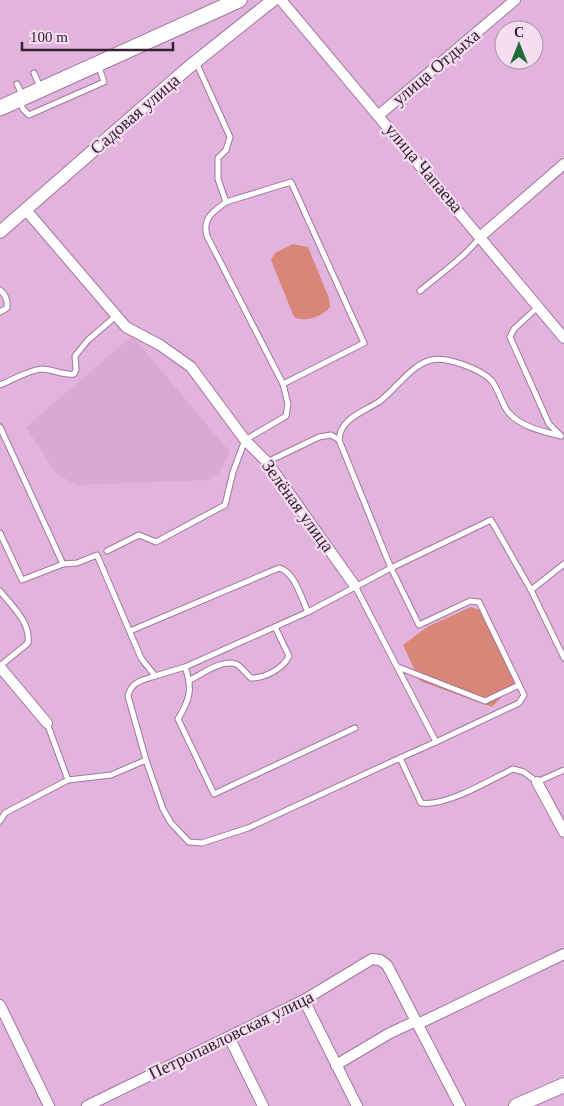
<svg xmlns="http://www.w3.org/2000/svg" width="564" height="1106" font-family="Georgia,serif">
  <style>
    .built { fill: #dba8d6 }
    .green { fill: #d98678 }
    .lines { fill: none; stroke-linecap: round; stroke-linejoin: round }
    .service-casing { stroke: #a1769c; stroke-width: 7 }
    .minor-casing { stroke: #a1769c; stroke-width: 12 }
    .tertiary-casing { stroke: #a1769c; stroke-width: 14 }
    .secondary-casing { stroke: #a1769c; stroke-width: 16 }
    .primary-casing { stroke: #a1769c; stroke-width: 17 }
    .service { stroke: #fff; stroke-width: 5 }
    .minor { stroke: #fff; stroke-width: 10 }
    .tertiary { stroke: #fff; stroke-width: 12 }
    .secondary { stroke: #fff; stroke-width: 14 }
    .primary { stroke: #fff; stroke-width: 15 }
    .labels { text-anchor: middle; stroke-width: 4.5; stroke-linejoin: round; paint-order: stroke }
    .street-label { font-size: 18px; fill: #332231; stroke: #f5ddf2 }
  </style>
  <rect width="100%" height="100%" fill="#e2b4dd"/>
  <!-- built -->
  <polygon class="built" points="132,336 230,452 219,473 208,480 76,485 56,473 26,427"/>
  <!-- green -->
  <g class="green">
    <path d="M293 244 308 247 329 298 330 307C323 316 306 323 294 317L271 260 275 253Z"/>
    <polygon points="471,607 479,610 483,616 516,682 492,707 420,681 403,645 427,627"/>
  </g>
  <g class="lines">
    <defs>
      <g id="service">
        <polyline points="34,73 41,89"/>
        <polyline points="17,84 23,97"/>
        <polyline points="20,102 23,109 29,115 104,82 98,64"/>
        <path d="M226 202C213 212 202 218 207 236L283 384"/>
        <path d="M0 290C6 295 8 300 7 308L0 312"/>
        <path d="M420 291C441 273 464 258 481 236"/>
        <polyline points="539,306 514,329 510,337 549,424 560,435"/>
        <path d="M0 385C13 380 28 370 42 369 53 369 63 376 74 374L76 370 75 356 88 340 116 316"/>
        <polyline points="0,427 63,564"/>
        <path d="M339 440C340 418 364 412 380 401 396 389 411 365 431 360 446 356 480 369 491 380 499 389 501 404 509 413 521 427 545 432 561 436"/>
        <polyline points="267,462 319,437 331,435 339,440 391,568 419,625 470,601 479,602 524,695 519,703 436,742 355,586"/>
        <polyline points="0,533 22,580 63,564 77,563 97,555 141,658 155,676 185,667"/>
        <polyline points="107,551 139,535 156,542 225,505 233,472 245,440 286,416 288,404 283,384 364,343 291,182 226,202 218,179 218,158 226,150 230,137 196,62"/>
        <polyline points="531,590 564,564"/>
        <path d="M0 591C12 606 31 623 28 643L0 666"/>
        <path d="M130 631 279 568C295 572 301 598 308 612"/>
        <polyline points="398,667 485,701 519,685"/>
        <path d="M190 680C202 674 222 659 236 664 241 666 246 674 251 678 265 678 283 669 289 656L275 627"/>
        <polyline points="47,723 68,780"/>
        <path d="M355 728 214 794 178 719C190 699 193 689 185 667L308 612 391 568 491 520 531 590 564 658"/>
        <polyline points="400,758 436,742"/>
        <path d="M146 760 128 696C131 682 142 680 155 676"/>
        <path d="M0 821 5 813 68 780 111 775 146 760 163 809 171 823 189 842 202 843 248 828 400 758 421 803C446 807 490 780 513 769L524 772 537 782 564 770"/>
      </g>
      <g id="minor">
        <polyline points="281,0 564,338"/>
        <polyline points="379,115 515,0"/>
        <polyline points="26,210 126,327 160,345 191,367 245,440 267,462 355,586"/>
        <polyline points="481,236 564,164"/>
        <polyline points="0,667 47,723"/>
        <polyline points="537,782 564,832"/>
        <polyline points="304,1000 357,1106"/>
        <polyline points="0,1005 49,1106"/>
        <polyline points="418,1024 564,954"/>
        <polyline points="229,1037 263,1106"/>
        <polyline points="336,1065 390,1033 416,1021"/>
        <polyline points="87,1106 304,1000 372,959 380,960 387,965 460,1106"/>
      </g>
      <polyline id="tertiary" points="0,232 189,67 273,0"/>
      <polyline id="secondary" points="516,1106 564,1085"/>
      <polyline id="primary" points="0,108 239,0"/>
    </defs>
    <!-- service casing -->
    <use href="#service" class="service-casing"/>
    <!-- minor casing -->
    <use href="#minor" class="minor-casing"/>
    <!-- tertiary casing -->
    <use href="#tertiary" class="tertiary-casing"/>
    <!-- secondary casing -->
    <use href="#secondary" class="secondary-casing"/>
    <!-- primary casing -->
    <use href="#primary" class="primary-casing"/>
    <!-- service -->
    <use href="#service" class="service"/>
    <!-- minor -->
    <use href="#minor" class="minor"/>
    <!-- tertiary -->
    <use href="#tertiary" class="tertiary"/>
    <!-- secondary -->
    <use href="#secondary" class="secondary"/>
    <!-- primary -->
    <use href="#primary" class="primary"/>
  </g>
  <g class="labels">
    <!-- street labels -->
    <g class="street-label">
      <text transform="translate(436 67) rotate(-40)" y="6">улица Отдыха</text>
      <text transform="translate(135 114) rotate(-41)" y="6">Садовая улица</text>
      <text transform="translate(424 168) rotate(50)" y="6">улица Чапаева</text>
      <text transform="translate(298 506) rotate(54)" y="6">Зелёная улица</text>
      <text transform="translate(231 1035) rotate(-26)" y="6">Петропавловская улица</text>
    </g>
  </g>
  <!-- north arrow -->
  <g transform="translate(519 45)"><circle r="24" fill="#f5ddf2" stroke="#a792a5"/>
  <path d="M0-4L9 19L0 12L-9 19Z" fill="#226b38"/>
  <text y="-8" font-size="14" font-weight="bold" text-anchor="middle" fill="#332231">С</text>
  </g>
  <!-- scale -->
  <path d="M22 42v8h151v-8" fill="none" stroke="#332231" stroke-width="2.5"/>
  <text x="30" y="42" font-size="15" fill="#332231" stroke="#f5ddf2" stroke-width="4" paint-order="stroke">100 m</text>
</svg>
